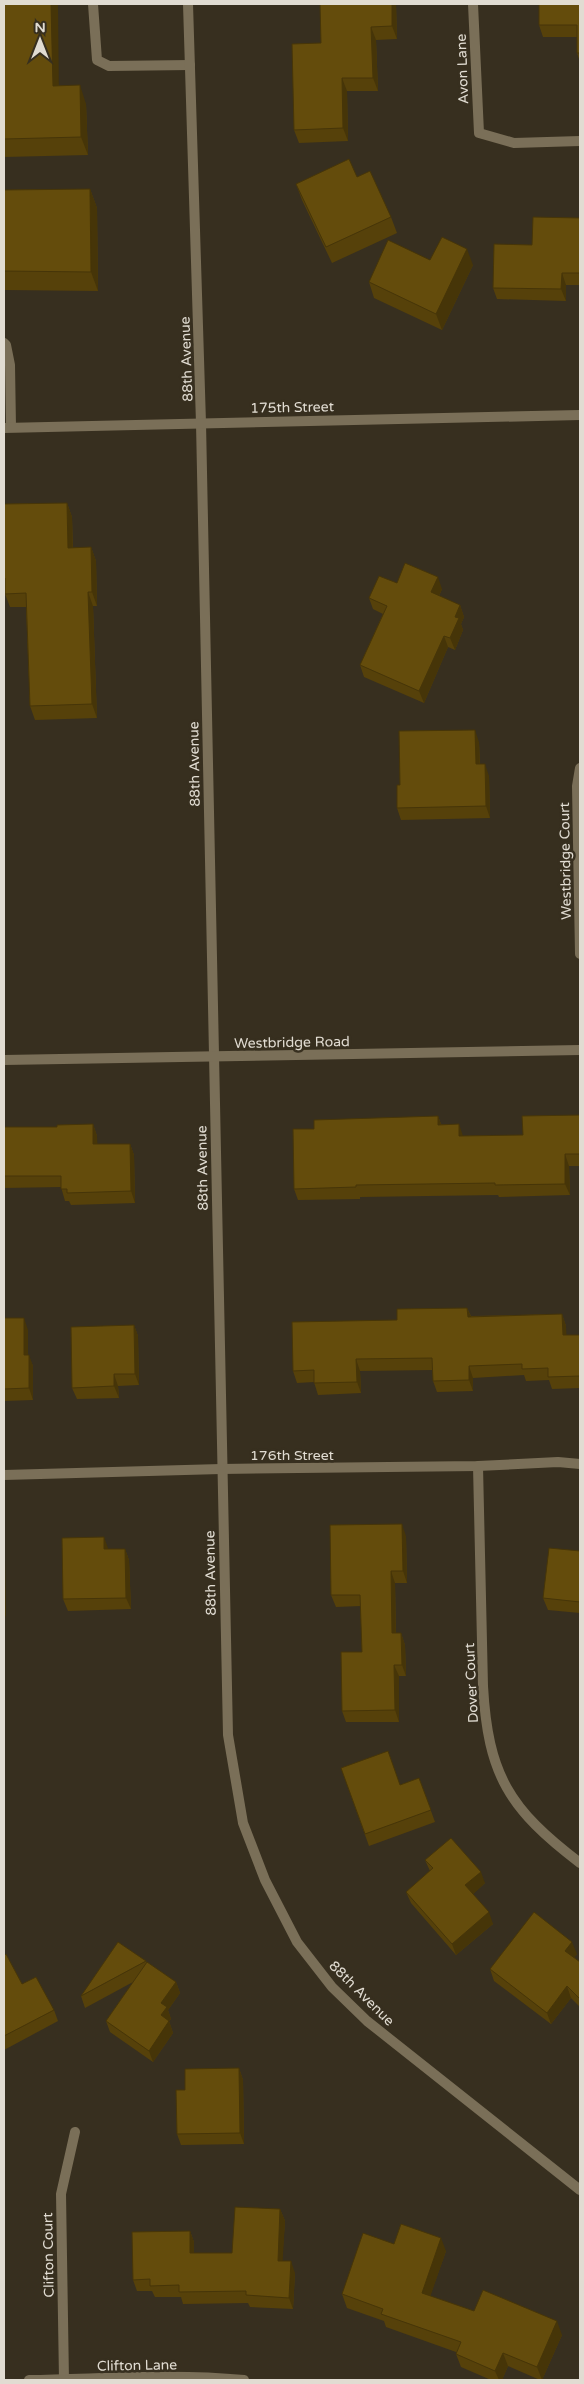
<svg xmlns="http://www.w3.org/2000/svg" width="584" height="2384" font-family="'Varela Round',sans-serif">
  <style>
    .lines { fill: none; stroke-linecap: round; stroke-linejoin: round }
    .lane { stroke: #7a6f58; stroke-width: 10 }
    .street { stroke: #7a6f58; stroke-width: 10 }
    .wall { fill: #56410a }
    .shaded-wall { fill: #463508 }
    .building { fill: #644c0c; stroke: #463508 }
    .labels { text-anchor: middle; stroke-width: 5; stroke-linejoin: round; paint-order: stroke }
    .street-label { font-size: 14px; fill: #e1dcd2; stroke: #372f1f }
  </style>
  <rect width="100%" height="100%" fill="#372f1f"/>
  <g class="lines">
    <!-- lane -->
    <g class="lane">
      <polyline points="93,4 97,60 109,66 190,65"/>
      <polyline points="4,343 6,345 10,365 11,427"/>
    </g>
    <!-- street -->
    <g class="street">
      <polyline points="188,4 201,423 228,1735 243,1823 265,1880 297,1942 332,1987 367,2021 580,2190"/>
      <polyline points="473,4 479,133 514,143 580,141"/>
      <polyline points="4,428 580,415"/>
      <polyline points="580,768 577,786 580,954"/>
      <polyline points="4,1060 580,1050"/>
      <path d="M478 1466 483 1686C488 1775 509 1809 580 1863"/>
      <polyline points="4,1475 221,1469 478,1466 558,1462 580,1464"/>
      <path d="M29 2380C101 2379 173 2373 244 2380"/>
      <polyline points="64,2380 61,2194 75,2132"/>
    </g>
  </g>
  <!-- wall -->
  <g class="wall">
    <polygon points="4,4 59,86 86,104 88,155 4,157"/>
    <polygon points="396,4 397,39 376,40 378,91 347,91 348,141 299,143 294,130 321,43"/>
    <polygon points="580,4 580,62 577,53 577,37 543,37 539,25"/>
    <polygon points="357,177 391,217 397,233 332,263 302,200 296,184"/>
    <polygon points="90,189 97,208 98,291 4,290 4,190"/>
    <polygon points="580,202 580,285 566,285 566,301 497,299 493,288 532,245 580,218"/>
    <polygon points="430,260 473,265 442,330 374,298 369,282"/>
    <polygon points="67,503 72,517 73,548 91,547 96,561 97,606 93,606 97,718 35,720 30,706 26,607 10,607 5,594 5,591 4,591 4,504"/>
    <polygon points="397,583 442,589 439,596 460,605 464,617 461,624 463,630 455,650 448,647 424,703 364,677 360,665 383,614 373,609 369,598"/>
    <polygon points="479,742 480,764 489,776 490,818 401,820 397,808 400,785"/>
    <polygon points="580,1115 580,1166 569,1166 570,1195 499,1197 498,1195 360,1197 360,1199 298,1200 294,1189 314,1129 438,1116 441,1124 463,1136 523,1135"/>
    <polygon points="93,1124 97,1136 97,1144 130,1144 134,1155 135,1203 71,1205 69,1201 65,1201 61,1187 4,1188 4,1127 57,1127"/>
    <polygon points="467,1308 471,1316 562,1314 566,1326 566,1335 580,1335 580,1388 552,1389 549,1380 526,1381 524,1375 473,1378 473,1391 437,1392 433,1381 433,1370 360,1371 361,1393 318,1395 314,1382 297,1383 293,1371 397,1320"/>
    <polygon points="4,1318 28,1330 28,1355 33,1366 33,1400 4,1401"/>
    <polygon points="134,1325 138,1336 139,1385 118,1386 119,1398 77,1399 72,1388"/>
    <polygon points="406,1536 407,1583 395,1583 396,1633 401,1633 405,1645 406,1676 399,1676 399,1722 346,1722 342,1711 362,1652 361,1606 336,1607 331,1595"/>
    <polygon points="125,1549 129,1560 131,1609 68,1611 63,1599"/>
    <polygon points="580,1551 580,1613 548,1610 543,1598"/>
    <polygon points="341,1768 400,1785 419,1778 435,1822 369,1846"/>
    <polygon points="425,1860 485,1883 473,1894 493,1924 456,1955 411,1903 406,1892 430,1871"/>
    <polygon points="577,1954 574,1957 580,1962 580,2007 571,1998 551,2024 494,1981 490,1969"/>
    <polygon points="4,1956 22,1984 54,2010 58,2021 4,2050"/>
    <polygon points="146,1961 147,1963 176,1982 180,1993 168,2010 171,2019 169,2021 173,2033 153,2062 110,2032 106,2021 133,1982 85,2008 81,1996"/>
    <polygon points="239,2068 243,2080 244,2144 181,2145 177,2134"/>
    <polygon points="280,2209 285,2221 282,2261 295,2273 293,2309 250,2307 248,2303 183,2304 181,2297 155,2297 152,2291 137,2291 133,2280 190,2231 194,2242 194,2253 232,2253"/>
    <polygon points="394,2244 446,2251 430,2296 474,2311 562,2335 542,2380 540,2380 508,2366 502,2380 491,2380 461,2367 456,2354 456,2352 386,2327 384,2321 347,2308 342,2294"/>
  </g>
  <!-- shaded-wall -->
  <g class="shaded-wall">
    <polygon points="51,4 58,4 59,104 53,86"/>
    <polygon points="392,4 396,4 397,39 392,26"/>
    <polygon points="371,27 376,40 378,91 373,78"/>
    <polygon points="342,78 347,91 348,141 343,128"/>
    <polygon points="80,85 86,104 88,155 81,137"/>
    <polygon points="90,189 97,208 98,291 91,272"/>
    <polygon points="467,249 473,265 442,330 436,314"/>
    <polygon points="562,273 566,285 566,301 561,289"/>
    <polygon points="67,503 72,517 73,561 68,548"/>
    <polygon points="91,547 96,561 97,606 92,592"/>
    <polygon points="438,577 442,589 435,604 431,592"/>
    <polygon points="88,592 93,606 97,718 92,704"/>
    <polygon points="460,605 464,617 461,624 463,630 455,650 450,638 455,617"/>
    <polygon points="444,636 448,647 424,703 419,691"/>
    <polygon points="475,730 479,742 480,776 476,764"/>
    <polygon points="485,764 489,776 490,818 486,806"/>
    <polygon points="438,1116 442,1127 438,1125"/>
    <polygon points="93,1124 97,1136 98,1156 93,1144"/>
    <polygon points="459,1124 463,1136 459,1136"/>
    <polygon points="130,1144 134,1155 135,1203 131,1191"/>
    <polygon points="565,1154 569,1166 570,1195 565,1184"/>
    <polygon points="467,1308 472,1319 468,1317"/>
    <polygon points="562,1314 566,1326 567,1347 563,1335"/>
    <polygon points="24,1318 28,1330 28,1366 24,1355"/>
    <polygon points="134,1325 138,1336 139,1385 135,1374"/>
    <polygon points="29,1355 33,1366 33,1400 29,1388"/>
    <polygon points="356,1359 360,1371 361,1393 357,1382"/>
    <polygon points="469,1366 473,1378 473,1391 469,1380"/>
    <polygon points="114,1374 118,1386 119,1398 114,1386"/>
    <polygon points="402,1524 406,1536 407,1583 403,1571"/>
    <polygon points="104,1537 108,1548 109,1561 104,1549"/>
    <polygon points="125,1549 129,1560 131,1609 126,1598"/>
    <polygon points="4,1558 5,1560 6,1618 4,1611"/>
    <polygon points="391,1571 395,1583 396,1645 392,1633"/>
    <polygon points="401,1633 405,1645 406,1676 402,1665"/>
    <polygon points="394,1665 399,1676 399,1722 395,1710"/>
    <polygon points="481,1872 485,1883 470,1897 465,1885"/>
    <polygon points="489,1912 493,1924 456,1955 452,1944"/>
    <polygon points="572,1942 577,1954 570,1963 565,1951"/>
    <polygon points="176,1982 180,1993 168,2010 171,2019 169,2021 173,2033 153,2062 149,2051 161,2015 161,2003"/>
    <polygon points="567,1986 571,1998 551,2024 547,2013"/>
    <polygon points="239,2068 243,2080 244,2144 240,2133"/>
    <polygon points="280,2209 285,2221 282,2272 278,2261"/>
    <polygon points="190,2231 194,2242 194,2264 190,2253"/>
    <polygon points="441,2238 446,2251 427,2306 422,2293"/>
    <polygon points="291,2261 295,2273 293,2309 289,2298"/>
    <polygon points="557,2321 562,2335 542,2380 537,2367"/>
    <polygon points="503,2353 508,2366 502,2380 499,2380 495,2371"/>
  </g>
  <!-- building -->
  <g class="building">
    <polygon points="4,4 51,4 53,86 80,85 81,137 4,139"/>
    <polygon points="320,4 392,4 392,26 371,27 373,78 342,78 343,128 294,130 292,44 321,43"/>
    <polygon points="539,4 580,4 580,53 577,53 577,25 539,25"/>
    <polygon points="349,159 357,177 370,171 391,217 326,247 296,184"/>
    <polygon points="90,189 91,272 4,271 4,190"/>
    <polygon points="580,202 580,273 562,273 561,289 493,288 494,244 532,245 533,217 580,218"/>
    <polygon points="442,237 467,249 436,314 369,282 388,240 430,260"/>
    <polygon points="67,503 68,548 91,547 92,592 88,592 92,704 30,706 26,593 5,594 5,578 4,578 4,504"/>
    <polygon points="405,563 438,577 431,592 460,605 455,617 459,618 450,638 444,636 419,691 360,665 387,606 369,598 379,576 397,583"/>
    <polygon points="475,730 476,764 485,764 486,806 397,808 397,785 400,785 399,731"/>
    <polygon points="580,1115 580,1154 565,1154 565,1184 495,1185 495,1183 356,1185 356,1187 294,1189 293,1129 314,1129 314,1120 438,1116 438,1125 459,1124 459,1136 523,1135 522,1116"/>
    <polygon points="93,1124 93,1144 130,1144 131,1191 67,1193 67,1189 61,1189 61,1176 4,1176 4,1127 57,1127 57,1125"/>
    <polygon points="467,1308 468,1317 562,1314 563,1335 580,1335 580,1376 548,1377 548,1368 522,1369 522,1364 469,1366 469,1380 433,1381 432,1358 356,1359 357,1382 314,1383 314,1370 293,1371 292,1322 397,1320 397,1309"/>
    <polygon points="4,1318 24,1318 24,1355 29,1355 29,1388 4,1389"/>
    <polygon points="134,1325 135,1374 114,1374 114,1386 72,1388 71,1327"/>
    <polygon points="402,1524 403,1571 391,1571 392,1633 401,1633 402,1665 394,1665 395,1710 342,1711 341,1652 362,1652 360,1595 331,1595 330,1525"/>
    <polygon points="104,1537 104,1549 125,1549 126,1598 63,1599 62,1538"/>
    <polygon points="549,1548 580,1551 580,1602 543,1598"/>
    <polygon points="388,1751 400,1785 419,1778 431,1810 365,1834 341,1768"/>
    <polygon points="451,1838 481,1872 465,1885 489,1912 452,1944 406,1892 433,1868 425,1860"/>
    <polygon points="534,1912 572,1942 565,1951 580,1962 580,1999 567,1986 547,2013 490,1969"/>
    <polygon points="118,1942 146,1961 81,1996"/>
    <polygon points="6,1954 22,1984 36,1977 54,2010 4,2036 4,1956"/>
    <polygon points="147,1962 176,1982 161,2003 167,2007 161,2015 169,2021 149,2051 106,2021"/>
    <polygon points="239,2068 240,2133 177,2134 176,2090 185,2090 185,2069"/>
    <polygon points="235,2207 280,2209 278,2261 291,2261 289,2298 246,2295 246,2291 179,2292 179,2285 150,2286 150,2279 133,2280 132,2232 190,2231 190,2253 232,2253"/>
    <polygon points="401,2224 441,2238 422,2293 474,2311 483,2290 557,2321 537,2367 503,2353 495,2371 456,2354 461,2342 381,2314 383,2309 342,2294 363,2233 394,2244"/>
  </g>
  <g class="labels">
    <!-- street labels -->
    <g class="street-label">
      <text transform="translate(462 69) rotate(-92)" y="5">Avon Lane</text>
      <text transform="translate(186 359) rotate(-92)" y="5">88th Avenue</text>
      <text transform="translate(292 407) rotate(-1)" y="5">175th Street</text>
      <text transform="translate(194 764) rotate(-91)" y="5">88th Avenue</text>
      <text transform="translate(565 861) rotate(-91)" y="5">Westbridge Court</text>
      <text transform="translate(292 1042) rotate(-1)" y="5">Westbridge Road</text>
      <text transform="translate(202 1168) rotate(-91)" y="5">88th Avenue</text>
      <text x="292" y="1460">176th Street</text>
      <text transform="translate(210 1573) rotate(-91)" y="5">88th Avenue</text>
      <text transform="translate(471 1683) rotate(-93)" y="5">Dover Court</text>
      <text transform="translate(362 1993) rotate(45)" y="5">88th Avenue</text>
      <text transform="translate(48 2255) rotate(-91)" y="5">Clifton Court</text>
      <text transform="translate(137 2365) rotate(-1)" y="5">Clifton Lane</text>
    </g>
  </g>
  <!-- border -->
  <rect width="584" height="2384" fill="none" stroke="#e1dcd2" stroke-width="10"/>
  <!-- north arrow -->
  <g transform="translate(40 40)" stroke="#372f1f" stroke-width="4" paint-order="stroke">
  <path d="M0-4L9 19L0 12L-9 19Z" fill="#e1dcd2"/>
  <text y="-8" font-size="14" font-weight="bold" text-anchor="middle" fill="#e1dcd2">N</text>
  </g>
</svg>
